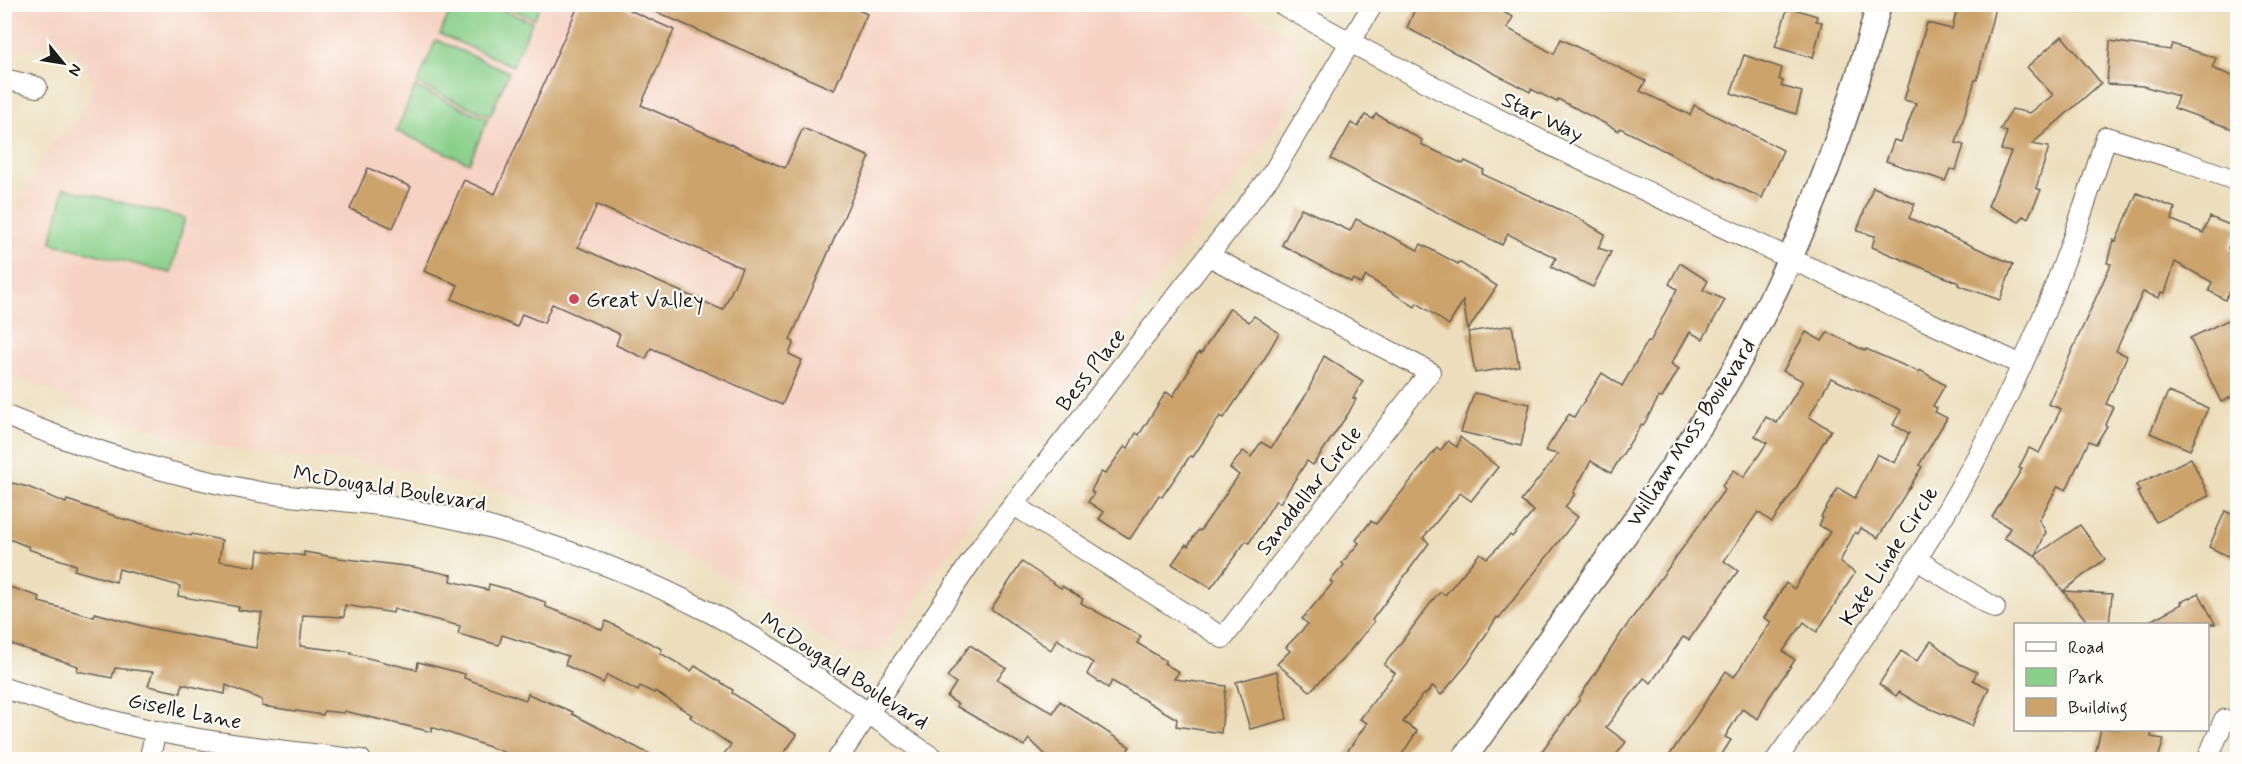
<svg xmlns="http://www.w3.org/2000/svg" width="2242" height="764" font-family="Mynerve,sans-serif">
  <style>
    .built { fill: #f5d2c2 }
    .green { fill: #8ad08b; stroke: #537654; stroke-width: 1.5 }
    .building { fill: #cca36b; fill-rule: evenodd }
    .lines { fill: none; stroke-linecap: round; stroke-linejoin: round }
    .minor-casing { stroke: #656054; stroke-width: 22 }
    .tertiary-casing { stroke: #656054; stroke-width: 27 }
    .minor { stroke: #fff; stroke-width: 20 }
    .tertiary { stroke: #fff; stroke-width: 24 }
    .poi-dot { fill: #d1495b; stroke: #fdfcf7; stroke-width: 2 }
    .labels { text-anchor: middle; stroke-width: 4.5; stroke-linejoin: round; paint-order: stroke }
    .street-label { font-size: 22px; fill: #1c1c1c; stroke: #fdfcf7 }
    .poi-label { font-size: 22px; fill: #1c1c1c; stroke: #fdfcf7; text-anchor: start }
  </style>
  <rect width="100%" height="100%" fill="#fdfcf7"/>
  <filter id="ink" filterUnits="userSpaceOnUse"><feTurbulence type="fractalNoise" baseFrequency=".0167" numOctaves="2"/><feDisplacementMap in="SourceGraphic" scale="12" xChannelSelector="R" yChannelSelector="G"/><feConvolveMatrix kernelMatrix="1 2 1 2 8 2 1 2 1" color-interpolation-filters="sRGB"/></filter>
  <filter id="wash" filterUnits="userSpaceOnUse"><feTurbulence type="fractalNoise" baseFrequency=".008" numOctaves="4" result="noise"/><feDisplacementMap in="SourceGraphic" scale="24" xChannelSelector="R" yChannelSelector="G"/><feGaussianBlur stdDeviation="1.35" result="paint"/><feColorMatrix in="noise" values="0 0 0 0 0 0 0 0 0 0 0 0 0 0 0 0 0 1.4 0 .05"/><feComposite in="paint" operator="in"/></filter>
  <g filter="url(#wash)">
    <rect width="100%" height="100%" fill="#ecdebc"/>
    <!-- built -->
    <polygon class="built" points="5,4 1233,4 1295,39 1307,73 1266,143 980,508 882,650 851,656 773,605 694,559 631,532 544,503 438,477 355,461 288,458 221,447 156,431 80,407 72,399 5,372 5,226 53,142 80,116 90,97 92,80 86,64 74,50 62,43 5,54"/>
    <!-- green -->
    <g class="green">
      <polygon points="453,4 491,5 532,22 513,66 440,34"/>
      <polygon points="502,5 541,5 534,19"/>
      <polygon points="436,40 509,72 490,116 417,84"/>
      <polygon points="415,87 488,119 469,163 396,131"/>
      <polygon points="64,188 185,218 171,273 51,243"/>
    </g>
    <g id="blocks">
      <!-- building -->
      <g class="building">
        <path d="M579 4H616L674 30 641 105 785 168 803 128 870 157 790 340 794 342 789 354 802 360 782 405 651 348 646 359 616 345 620 334 552 304 544 323 522 314 517 327 452 299 458 285 424 271 464 180 495 194ZM597 205 742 268 723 310 578 247Z"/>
        <polygon points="638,4 844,4 867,14 834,90"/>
        <polygon points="1417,4 1487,4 1513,17 1507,28 1554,54 1561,39 1646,81 1640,91 1690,115 1694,105 1783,150 1762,198 1708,173 1620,128 1619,131 1558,99 1557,102 1531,89 1530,92 1407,28"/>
        <polygon points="1958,4 1996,4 1977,80 1975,80 1956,143 1964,145 1956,170 1950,169 1945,181 1886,161 1894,140 1901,142 1916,103 1904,100 1927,23 1952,29"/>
        <polygon points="1788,7 1817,16 1816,21 1822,22 1813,58 1775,47"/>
        <polygon points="2062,36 2101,83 2032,144 2049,147 2036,188 2041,190 2028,218 2023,216 2019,222 1988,206 2011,152 2001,150 2007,132 2000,130 2012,109 2030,113 2053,95 2027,67"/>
        <polygon points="2110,41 2170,50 2172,44 2216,58 2212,68 2238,78 2238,131 2174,108 2178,96 2143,86 2107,84"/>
        <polygon points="1744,55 1782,68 1779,79 1783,81 1781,86 1802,92 1796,114 1731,93"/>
        <polygon points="1376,114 1422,140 1421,144 1463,164 1465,161 1484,170 1482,174 1578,218 1605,234 1598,248 1611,252 1593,287 1551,267 1556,258 1508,234 1502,245 1331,159 1351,123 1358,127 1365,115 1373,119"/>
        <polygon points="368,168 411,187 393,228 350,209"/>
        <polygon points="1873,187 1915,204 1909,218 2013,264 2000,300 1958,285 1959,283 1872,247 1875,236 1857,231"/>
        <polygon points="2137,193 2175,208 2172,220 2203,233 2210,217 2237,228 2228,248 2238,251 2238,275 2225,300 2209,291 2212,282 2175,262 2165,293 2161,292 2159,298 2143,292 2116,351 2127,356 2106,404 2113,407 2105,425 2107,426 2096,444 2089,441 2066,490 2058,486 2039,520 2046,532 2036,555 2080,525 2105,559 2063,591 2035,555 2004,538 2010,528 1992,517 2022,469 2019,468 2029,448 2039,453 2061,409 2048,404 2111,264 2107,263 2113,240 2116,241"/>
        <polygon points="1301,208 1350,231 1356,219 1418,250 1421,244 1458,264 1459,262 1497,286 1468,330 1463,301 1449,325 1417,303 1415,307 1366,276 1361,284 1353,279 1351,282 1282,245"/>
        <polygon points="1680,263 1708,281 1703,290 1725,300 1703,339 1690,332 1671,364 1679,369 1662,398 1659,397 1643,426 1641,425 1611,473 1591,461 1573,493 1575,494 1565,507 1578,517 1499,618 1497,617 1468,663 1441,695 1433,686 1425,695 1423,694 1403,722 1417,731 1399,759 1342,759 1367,723 1360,719 1395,673 1384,665 1436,596 1441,592 1445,595 1480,553 1487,558 1510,535 1512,537 1534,511 1521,501 1558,454 1545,451 1569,414 1574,417 1602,373 1622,386 1648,341 1650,342 1677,289 1669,284"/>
        <polygon points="1230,308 1249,322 1254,316 1279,333 1263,361 1224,418 1220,416 1193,457 1190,456 1162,497 1159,495 1130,539 1099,519 1104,512 1088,502 1094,493 1091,491 1101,472 1105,474 1125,446 1128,448 1136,433 1139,435 1166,392 1173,396 1189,371 1188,369 1199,352 1201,354"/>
        <polygon points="2232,318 2238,331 2238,394 2221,402 2190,338"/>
        <polygon points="1512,325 1519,366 1475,373 1468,332"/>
        <polygon points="1806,332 1822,341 1828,332 1865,351 1866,349 1919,372 1920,370 1945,385 1933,406 1937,408 1935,412 1947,418 1919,465 1922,467 1878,538 1861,528 1858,534 1855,532 1840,562 1855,573 1817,632 1804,622 1783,651 1795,660 1768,699 1758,719 1742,709 1725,737 1731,740 1719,759 1667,759 1726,671 1734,677 1771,622 1764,618 1786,583 1794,589 1830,532 1819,525 1823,518 1821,517 1838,488 1855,498 1877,454 1895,463 1909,433 1893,425 1901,410 1831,378 1809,417 1831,430 1796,488 1772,522 1758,512 1724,561 1738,571 1689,640 1683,637 1651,683 1644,678 1606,727 1626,742 1613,759 1536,759 1580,699 1579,698 1620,635 1725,489 1722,486 1734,470 1744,477 1767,443 1755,436 1766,417 1777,423 1803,381 1783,371"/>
        <polygon points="1324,356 1363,381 1353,398 1356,399 1348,414 1313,465 1307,461 1280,503 1276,500 1249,543 1246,541 1211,588 1172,564 1186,544 1188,546 1198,530 1200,531 1239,475 1230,468 1243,451 1251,457 1261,442 1271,448 1306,395"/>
        <polygon points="2168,392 2208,408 2190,450 2150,433"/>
        <polygon points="1474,393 1530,404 1521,446 1461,432"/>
        <polygon points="1460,437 1498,467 1471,501 1460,493 1423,538 1429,543 1372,620 1374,622 1343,659 1310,691 1277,664 1290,651 1286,647 1308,624 1302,619 1333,583 1330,581 1344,565 1342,563 1359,543 1356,540 1371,521 1376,524 1437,448 1440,451 1448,441 1457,447"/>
        <polygon points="2191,458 2209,496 2156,522 2137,492 2140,491 2136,485"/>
        <polygon points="4,481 28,487 66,503 67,500 115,516 115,517 191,536 192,534 222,540 219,561 256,567 258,550 304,556 304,552 339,558 413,567 452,575 451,581 488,590 489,584 515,591 545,602 546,607 581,620 602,630 606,621 662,649 660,653 691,671 695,666 733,690 732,693 797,735 780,759 720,759 731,745 690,717 692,715 655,691 654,693 640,686 638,691 607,675 603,683 565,665 568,656 502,635 499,645 458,634 460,626 394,609 393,613 345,605 344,617 303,615 300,646 351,652 351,654 417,670 418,662 465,674 464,678 526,700 528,694 573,712 572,714 659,759 524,759 432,727 432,732 344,711 344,713 324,711 323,715 262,706 262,700 226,685 225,694 182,684 181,693 148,686 153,672 115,668 112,678 77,671 78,666 4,642 4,585 40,597 39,602 94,617 95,613 150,628 256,648 262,613 238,610 239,607 178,596 180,586 119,569 116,582 74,570 76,565 28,549 29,547 4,537"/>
        <polygon points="2225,511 2238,518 2238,561 2209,547"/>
        <polygon points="1022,562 1061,588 1062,586 1083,599 1081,603 1141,636 1137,643 1166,661 1164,663 1179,672 1174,679 1226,686 1221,733 1176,726 1177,719 1112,681 1108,688 1087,674 1093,663 1057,639 1051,650 991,609"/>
        <polygon points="2063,591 2112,594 2109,624 2089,624"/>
        <polygon points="2199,593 2215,624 2144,624 2182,604 2181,602"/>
        <polygon points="1931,641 1960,664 1977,672 1973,680 1989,688 1972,726 1919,704 1899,692 1896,696 1879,684 1901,651 1917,661"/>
        <polygon points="970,645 1006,668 997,679 1053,713 1060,701 1130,747 1122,759 1050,759 1029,739 1024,746 956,706 958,704 947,697 956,683 947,677"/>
        <polygon points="1277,671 1287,719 1250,729 1236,682"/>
        <polygon points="2101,729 2152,729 2151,737 2164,739 2158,759 2094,759"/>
      </g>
    </g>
  </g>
  <g filter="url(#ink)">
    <use href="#blocks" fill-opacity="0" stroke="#656054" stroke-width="1.5"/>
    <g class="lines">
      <defs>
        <g id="minor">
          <path d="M1281 4C1521 139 1772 250 2022 365"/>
          <polyline points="4,79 37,87"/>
          <path d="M4 415C91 451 168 475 260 492 302 499 344 500 386 506 424 512 463 519 500 530 573 550 644 578 711 613 790 655 862 710 936 760"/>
          <polyline points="1014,505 1223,638 1430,372 1209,256"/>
          <polyline points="1917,560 1995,608"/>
          <path d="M4 688C54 704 104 720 155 731 223 745 292 751 361 760"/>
          <polyline points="149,760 156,731"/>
          <polyline points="837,760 983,544 1274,171 1373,4"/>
          <path d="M1776 760C1836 676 1898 593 1950 505 2018 389 2068 265 2106 137L2176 159 2238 181"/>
          <polyline points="2207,760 2224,720"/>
        </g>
        <path id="tertiary" d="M1463 760C1511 693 1558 627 1606 561 1644 508 1682 456 1716 401 1790 277 1842 143 1879 4"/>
      </defs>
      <!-- minor casing -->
      <use href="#minor" class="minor-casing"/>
      <!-- tertiary casing -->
      <use href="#tertiary" class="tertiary-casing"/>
      <!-- minor -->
      <use href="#minor" class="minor"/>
      <!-- tertiary -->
      <use href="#tertiary" class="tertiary"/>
    </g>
  </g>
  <!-- markers -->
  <circle class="poi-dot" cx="574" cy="299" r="6"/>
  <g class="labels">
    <!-- street labels -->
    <g class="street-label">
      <text transform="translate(1543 116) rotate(26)" y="8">Star Way</text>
      <text transform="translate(1090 369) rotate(-52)" y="8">Bess Place</text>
      <text transform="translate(1690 432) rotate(-57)" y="8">William Moss Boulevard</text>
      <text transform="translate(390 487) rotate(9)" y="8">McDougald Boulevard</text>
      <text transform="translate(1308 490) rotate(-52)" y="8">Sanddollar Circle</text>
      <text transform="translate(1888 555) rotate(-57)" y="8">Kate Linde Circle</text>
      <text transform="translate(845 670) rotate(33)" y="8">McDougald Boulevard</text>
      <text transform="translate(185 710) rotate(11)" y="8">Giselle Lane</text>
    </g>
    <!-- poi labels -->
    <g class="poi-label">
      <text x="586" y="307">Great Valley</text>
    </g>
  </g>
  <!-- margin -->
  <rect width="2242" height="764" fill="none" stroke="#fdfcf7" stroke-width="24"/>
  <!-- legend -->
  <rect x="2014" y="623" width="195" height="108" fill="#fdfcf7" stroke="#a3a29f" stroke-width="1.5"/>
  <rect x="2026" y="642" width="30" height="9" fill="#ffffff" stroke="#a3a29f" stroke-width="1.5"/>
  <text x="2068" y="653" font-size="18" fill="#1c1c1c">Road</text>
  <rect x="2026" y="668" width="30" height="18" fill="#8ad08b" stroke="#a3a29f" stroke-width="1.5"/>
  <text x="2068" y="683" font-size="18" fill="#1c1c1c">Park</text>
  <rect x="2026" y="698" width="30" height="18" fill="#cca36b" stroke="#a3a29f" stroke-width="1.5"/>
  <text x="2068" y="713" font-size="18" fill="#1c1c1c">Building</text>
  <!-- north arrow -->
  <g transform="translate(63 63) rotate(120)" stroke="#fdfcf7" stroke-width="4.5" paint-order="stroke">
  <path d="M0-4.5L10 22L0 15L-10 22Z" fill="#1c1c1c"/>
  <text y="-9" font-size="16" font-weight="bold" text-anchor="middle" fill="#1c1c1c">N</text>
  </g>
</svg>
